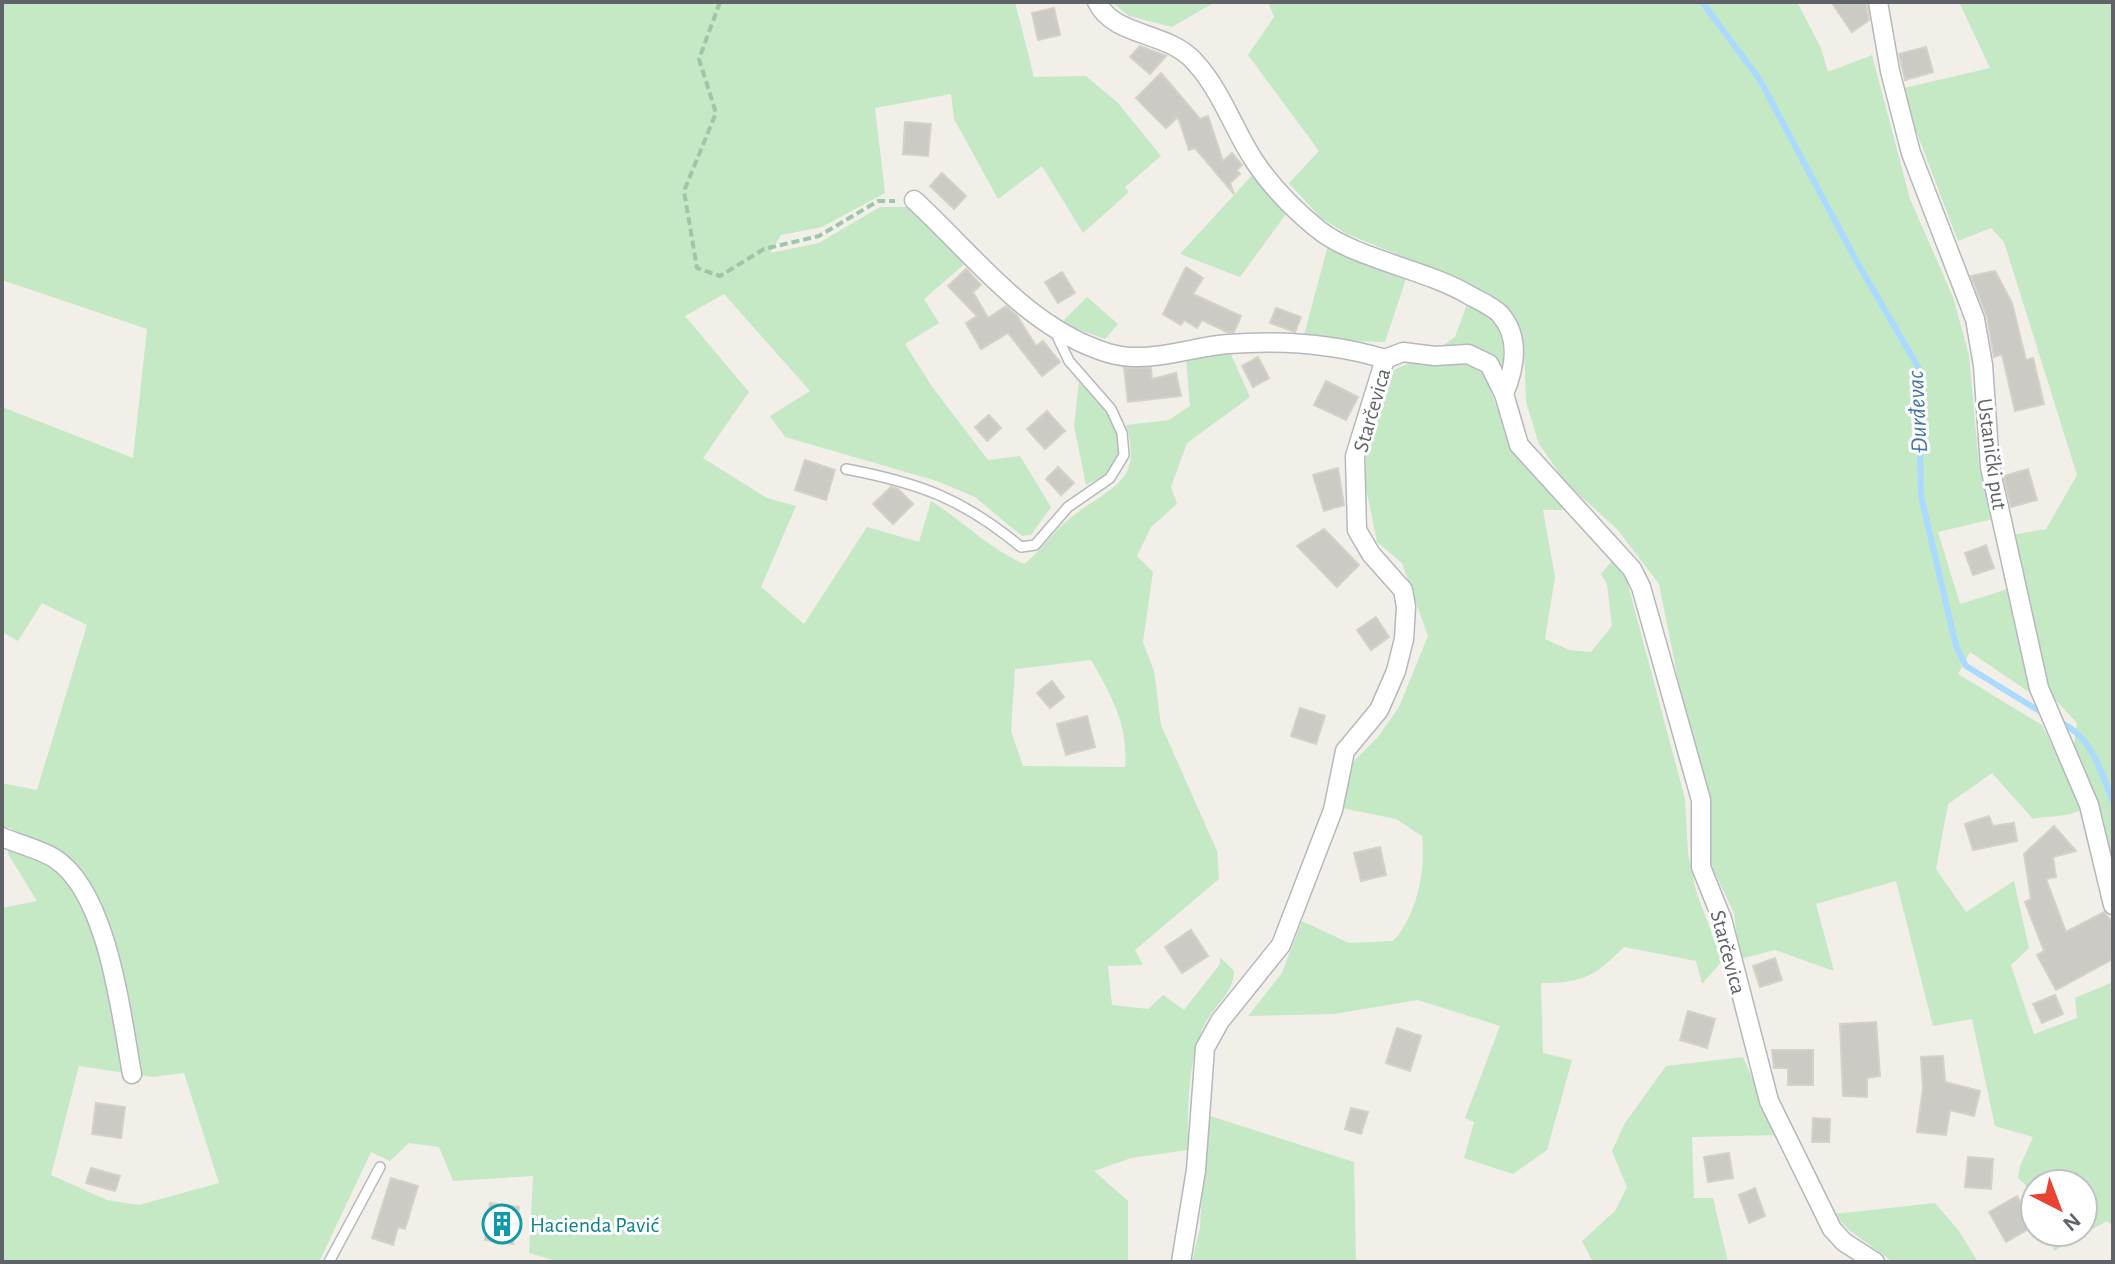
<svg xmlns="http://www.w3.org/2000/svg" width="2115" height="1264" font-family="'Alegreya Sans',sans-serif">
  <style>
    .green { fill: #c5e8c5; fill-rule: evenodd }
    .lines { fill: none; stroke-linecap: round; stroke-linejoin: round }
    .stream { stroke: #aadaff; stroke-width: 6 }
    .building { fill: #cccac5; stroke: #d6d1c6; stroke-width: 2 }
    .service-casing { stroke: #b5b8bc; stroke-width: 12 }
    .minor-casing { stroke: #b5b8bc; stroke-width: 21 }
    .path { stroke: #9cc7a9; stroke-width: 4; stroke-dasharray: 8 4; stroke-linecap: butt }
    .service { stroke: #fff; stroke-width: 9 }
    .minor { stroke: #fff; stroke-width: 18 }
    .labels { text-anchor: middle; stroke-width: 6; stroke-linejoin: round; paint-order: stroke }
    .street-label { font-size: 22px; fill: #5f6368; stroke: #fff }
    .culture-label { font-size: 22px; fill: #0d838f; stroke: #fff; text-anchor: start }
    .water-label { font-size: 24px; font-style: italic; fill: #4174aa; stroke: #fff }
  </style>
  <rect width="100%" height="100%" fill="#f1efe8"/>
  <!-- green -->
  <g class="green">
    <path d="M2 2H1015L1034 77 1086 76 1118 103 1161 156 1125 187 1129 192 1083 233 1042 166 998 199 954 119 951 94 875 108 885 193 822 227 781 235 770 253 819 243 880 207H913L967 262 924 299 939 323 905 344 933 388 988 460 1020 456 1051 507 1031 535 1022 536 975 497 937 481 785 437 770 416 810 391 724 294 685 316 749 392 703 458 767 498 796 506 761 587 804 624 867 527 919 542 931 501C963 521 988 548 1024 564 1041 551 1052 533 1068 520 1107 487 1145 485 1126 425L1169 420 1190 406 1186 358 1229 350 1250 397 1187 443 1171 487 1177 504 1151 527 1137 556 1153 572 1143 642 1154 671 1161 725 1217 851 1219 879 1135 950 1143 965 1108 966 1112 1005 1148 1009 1163 995 1184 1010 1220 964V957L1234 971C1235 993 1210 1009 1202 1030 1187 1068 1188 1110 1188 1150L1131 1158 1094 1171 1128 1201V1262H560L529 1253 533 1176 453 1181 439 1147 409 1143 390 1161 371 1152 319 1262H2V908L37 901 8 854 13 829 2 826V783L37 790 87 625 42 603 18 641 2 632V407L133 458 147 329 2 280ZM1091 660C1111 694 1129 727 1125 767L1023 766 1011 731 1015 669ZM79 1066 152 1077 184 1073 219 1183 139 1205 107 1200 51 1175Z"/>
    <polygon points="1112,2 1215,2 1172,27 1129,16"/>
    <path d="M1268 2H1797L1821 48 1828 72 1872 55 1910 199 1953 297 1969 355 1979 466 1993 519 1938 532 1960 604 2011 588 2032 694 1970 652 1958 674 2042 725 2083 809C2066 818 2052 815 2033 819L1992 773 1948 804 1936 869 1966 912 2014 881 2029 948 2011 965 2034 1034 2077 1018 2075 998 2113 982V1226L2107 1221 2054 1251 2049 1232H2083V1184H2035V1194L2018 1178 2020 1166 2033 1137 1995 1126 1972 1019 1933 1026 1896 881 1816 904 1834 971 1775 950 1740 959 1734 913 1710 863 1711 802 1681 694 1659 584 1617 529 1566 483 1539 444 1526 402 1524 346 1509 314 1462 281 1347 234 1321 218 1289 183 1319 151 1248 55 1274 17Z"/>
    <polygon points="1959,2 2113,2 2113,868 2102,814 2074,744 2077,723 2049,693 2012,535 2046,529 2077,475 2004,242 1991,228 1958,241 1900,89 1990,68"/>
    <polygon points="1255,172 1289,210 1240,277 1180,254"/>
    <polygon points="1328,245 1406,279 1385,342 1303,339"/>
    <polygon points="1087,297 1118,324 1105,339 1061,323"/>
    <path d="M1467 304C1491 317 1511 332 1505 363L1500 365 1478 349 1441 347 1455 337Z"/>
    <path d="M1409 363H1469L1485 375 1510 443 1568 510H1543L1555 577 1545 639 1569 650 1591 652 1612 626 1607 584 1601 574 1614 558 1627 581 1685 799 1688 853 1696 891 1722 961 1702 984 1696 961 1624 947C1595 976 1583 983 1541 983L1543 1053 1572 1060 1547 1150 1513 1174 1464 1158 1474 1122 1465 1118 1500 1026 1418 1000 1334 1014 1248 1016 1282 973 1302 921 1349 943 1393 941C1417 916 1426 869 1422 836L1396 819 1342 808 1347 768 1378 737 1399 707 1428 636 1402 563 1377 542 1365 483 1366 453 1392 371Z"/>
    <path d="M1079 382C1098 402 1131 432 1117 463 1112 474 1095 480 1086 485L1074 426Z"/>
    <polygon points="1743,1057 1777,1135 1692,1137 1694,1198 1713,1198 1728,1262 1593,1262 1582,1241 1615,1211 1627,1187 1612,1151 1625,1123 1666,1066"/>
    <polygon points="1207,1115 1354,1162 1356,1262 1192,1262 1200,1227"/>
    <polygon points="1935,1203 1959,1231 1978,1262 1893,1262 1849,1230 1834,1214"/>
  </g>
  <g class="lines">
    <!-- stream -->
    <g class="stream">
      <polyline points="1702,2 1760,80 1857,262 1918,367 1921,496 1956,646 1966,666 2046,715"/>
      <path d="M2060 722C2092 737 2101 771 2113 802"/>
    </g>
  </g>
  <!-- building -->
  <g class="building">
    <polygon points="1831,2 1866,2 1869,20 1852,32"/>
    <polygon points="1054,8 1060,35 1038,40 1032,13"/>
    <polygon points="1140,46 1166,56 1150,74 1130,57"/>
    <polygon points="1926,47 1933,72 1905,80 1899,54"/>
    <polygon points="1161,73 1200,119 1208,116 1223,161 1232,153 1242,165 1237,170 1240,174 1230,183 1234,194 1195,148 1189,150 1178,117 1166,128 1136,98"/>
    <polygon points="905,122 931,124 928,156 903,154"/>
    <polygon points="942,173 966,196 954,209 930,186"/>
    <polygon points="1186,267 1203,278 1193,294 1241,316 1234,332 1227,332 1202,320 1197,328 1184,320 1181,325 1163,314"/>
    <polygon points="966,269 981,285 973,292 988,318 1006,306 1017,316 1036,346 1043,341 1060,362 1042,376 1008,333 981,349 966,323 977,316 948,286"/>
    <polygon points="1995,271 2012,303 2026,360 2033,358 2044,404 2015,411 2002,354 1994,357 1987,317 1971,276"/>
    <polygon points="1062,272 1075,293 1058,303 1045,282"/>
    <polygon points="1276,308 1301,317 1295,332 1270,323"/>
    <polygon points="1258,357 1269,378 1253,387 1242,366"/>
    <polygon points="1124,368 1151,368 1152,379 1176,373 1181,396 1128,402"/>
    <polygon points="1326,381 1358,397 1346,420 1314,405"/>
    <polygon points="1047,411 1065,431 1045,449 1027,429"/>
    <polygon points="989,415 1001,428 987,441 975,427"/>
    <polygon points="805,460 835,470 826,500 795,490"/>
    <polygon points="1058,467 1074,483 1061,495 1046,479"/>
    <polygon points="1338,468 1344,505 1324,511 1313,475"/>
    <polygon points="2028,469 2037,500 2011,507 2004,476"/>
    <polygon points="891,487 898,489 913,504 893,524 873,504"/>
    <polygon points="1324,529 1359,565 1337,587 1297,546"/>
    <polygon points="1986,545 1994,568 1973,575 1965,553"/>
    <polygon points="1376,617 1389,637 1371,650 1357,630"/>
    <polygon points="1052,681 1064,697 1050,708 1037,693"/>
    <polygon points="1300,708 1325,716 1316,744 1291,736"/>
    <polygon points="1087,716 1095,747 1066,755 1057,724"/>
    <polygon points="1989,816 1993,826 2014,823 2017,841 1973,850 1965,824"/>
    <polygon points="2054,826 2076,851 2053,857 2056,877 2046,879 2066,932 2104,912 2113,923 2113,959 2056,990 2037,955 2044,951 2025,902 2031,899 2024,854"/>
    <polygon points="1380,847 1386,875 1361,881 1354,853"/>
    <polygon points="1191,930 1208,956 1182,973 1165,947"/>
    <polygon points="1775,958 1782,980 1760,987 1753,966"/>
    <polygon points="2055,995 2063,1014 2042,1023 2033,1004"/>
    <polygon points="1688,1011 1715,1019 1707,1048 1680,1040"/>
    <polygon points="1876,1022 1880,1076 1867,1078 1867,1097 1843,1096 1840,1024"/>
    <polygon points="1397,1028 1421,1036 1410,1071 1386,1063"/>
    <polygon points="1772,1050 1813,1050 1813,1085 1788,1085 1788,1068 1774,1068"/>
    <polygon points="1943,1056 1945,1082 1980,1091 1974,1116 1950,1110 1946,1135 1917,1132 1923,1088 1921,1057"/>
    <polygon points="96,1103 125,1107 121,1138 92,1134"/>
    <polygon points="1351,1108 1368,1112 1361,1134 1345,1129"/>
    <polygon points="1813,1118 1830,1119 1829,1142 1812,1142"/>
    <polygon points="1729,1153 1733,1178 1708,1182 1704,1157"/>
    <polygon points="1968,1157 1993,1159 1991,1189 1965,1187"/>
    <polygon points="91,1168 120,1176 115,1191 86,1183"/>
    <polygon points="391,1178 418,1186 405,1229 398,1227 393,1245 372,1238"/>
    <polygon points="1755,1188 1765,1216 1749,1223 1739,1195"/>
    <polygon points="2017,1196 2034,1226 2006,1242 1989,1212"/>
    <polygon points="490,1203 519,1207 513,1244 485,1240"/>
  </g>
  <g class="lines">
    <defs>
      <g id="service">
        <path d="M846 469C920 483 963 499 1021 547L1035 545 1068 507 1110 478 1124 455 1122 433 1111 409 1069 361 1058 338 1061 332"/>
        <polyline points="329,1262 380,1167"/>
      </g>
      <g id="minor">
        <path d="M1097 2C1114 37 1166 31 1193 60 1220 88 1232 126 1253 159 1270 185 1294 210 1319 230 1356 259 1425 269 1469 295 1480 301 1492 306 1500 314 1521 338 1515 368 1504 394"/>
        <polyline points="1878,2 1890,71 1911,153 1975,319 1983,365 1990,467 2039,688 2089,805 2113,905"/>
        <path d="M914 200C974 255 1028 329 1108 353 1148 365 1189 347 1228 344 1280 340 1336 344 1385 359"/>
        <path d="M2 837C18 844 39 849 54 858 108 892 121 1014 132 1074"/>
        <polyline points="1181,1262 1196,1170 1205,1048 1220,1021 1281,945 1333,810 1345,751 1379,710 1396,671 1404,639 1406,607 1403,590 1371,554 1357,530 1355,456 1385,359 1403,352 1435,356 1468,354 1489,364 1504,394 1519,445 1632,569 1641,587 1701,800 1701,867 1722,919 1769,1101 1832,1229 1844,1242 1875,1262"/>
      </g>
    </defs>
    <!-- service casing -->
    <use href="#service" class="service-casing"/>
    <!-- minor casing -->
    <use href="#minor" class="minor-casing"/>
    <!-- path -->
    <polyline class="path" points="720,2 699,59 716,113 684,191 697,268 720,276 764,249 819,236 878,201 895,201"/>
    <!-- service -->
    <use href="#service" class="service"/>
    <!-- minor -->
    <use href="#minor" class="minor"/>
  </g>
  <!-- icons -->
  <defs>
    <symbol id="building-ring" viewBox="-11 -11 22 22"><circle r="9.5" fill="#fff" stroke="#0f9aa8" stroke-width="1.5"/><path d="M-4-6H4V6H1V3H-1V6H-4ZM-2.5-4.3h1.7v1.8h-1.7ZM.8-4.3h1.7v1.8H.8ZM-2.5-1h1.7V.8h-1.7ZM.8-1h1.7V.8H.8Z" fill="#0f9aa8"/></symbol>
  </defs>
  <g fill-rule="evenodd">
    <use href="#building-ring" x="480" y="1202" width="44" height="44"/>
  </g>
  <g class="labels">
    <!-- street labels -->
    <g class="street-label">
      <text transform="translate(1371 410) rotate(-74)" y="8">Starčevica</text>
      <text transform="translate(1993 454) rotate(82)" y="8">Ustanički put</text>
      <text transform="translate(1729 952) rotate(75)" y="8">Starčevica</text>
    </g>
    <!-- culture labels -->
    <g class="culture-label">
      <text x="530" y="1232">Hacienda Pavić</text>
    </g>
    <!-- water labels -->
    <g class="water-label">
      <text transform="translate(1917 412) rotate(-93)" y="8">Đurđevac</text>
    </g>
  </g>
  <!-- border -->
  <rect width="2115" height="1264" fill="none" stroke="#5f6368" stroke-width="8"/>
  <!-- north arrow -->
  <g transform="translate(2059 1208) rotate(138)"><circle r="38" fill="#ffffff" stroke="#bfc1c3" stroke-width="2"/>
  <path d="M0-6L14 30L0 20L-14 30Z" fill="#ea4335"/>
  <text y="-12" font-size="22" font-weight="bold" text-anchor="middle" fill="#5f6368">N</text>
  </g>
</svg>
